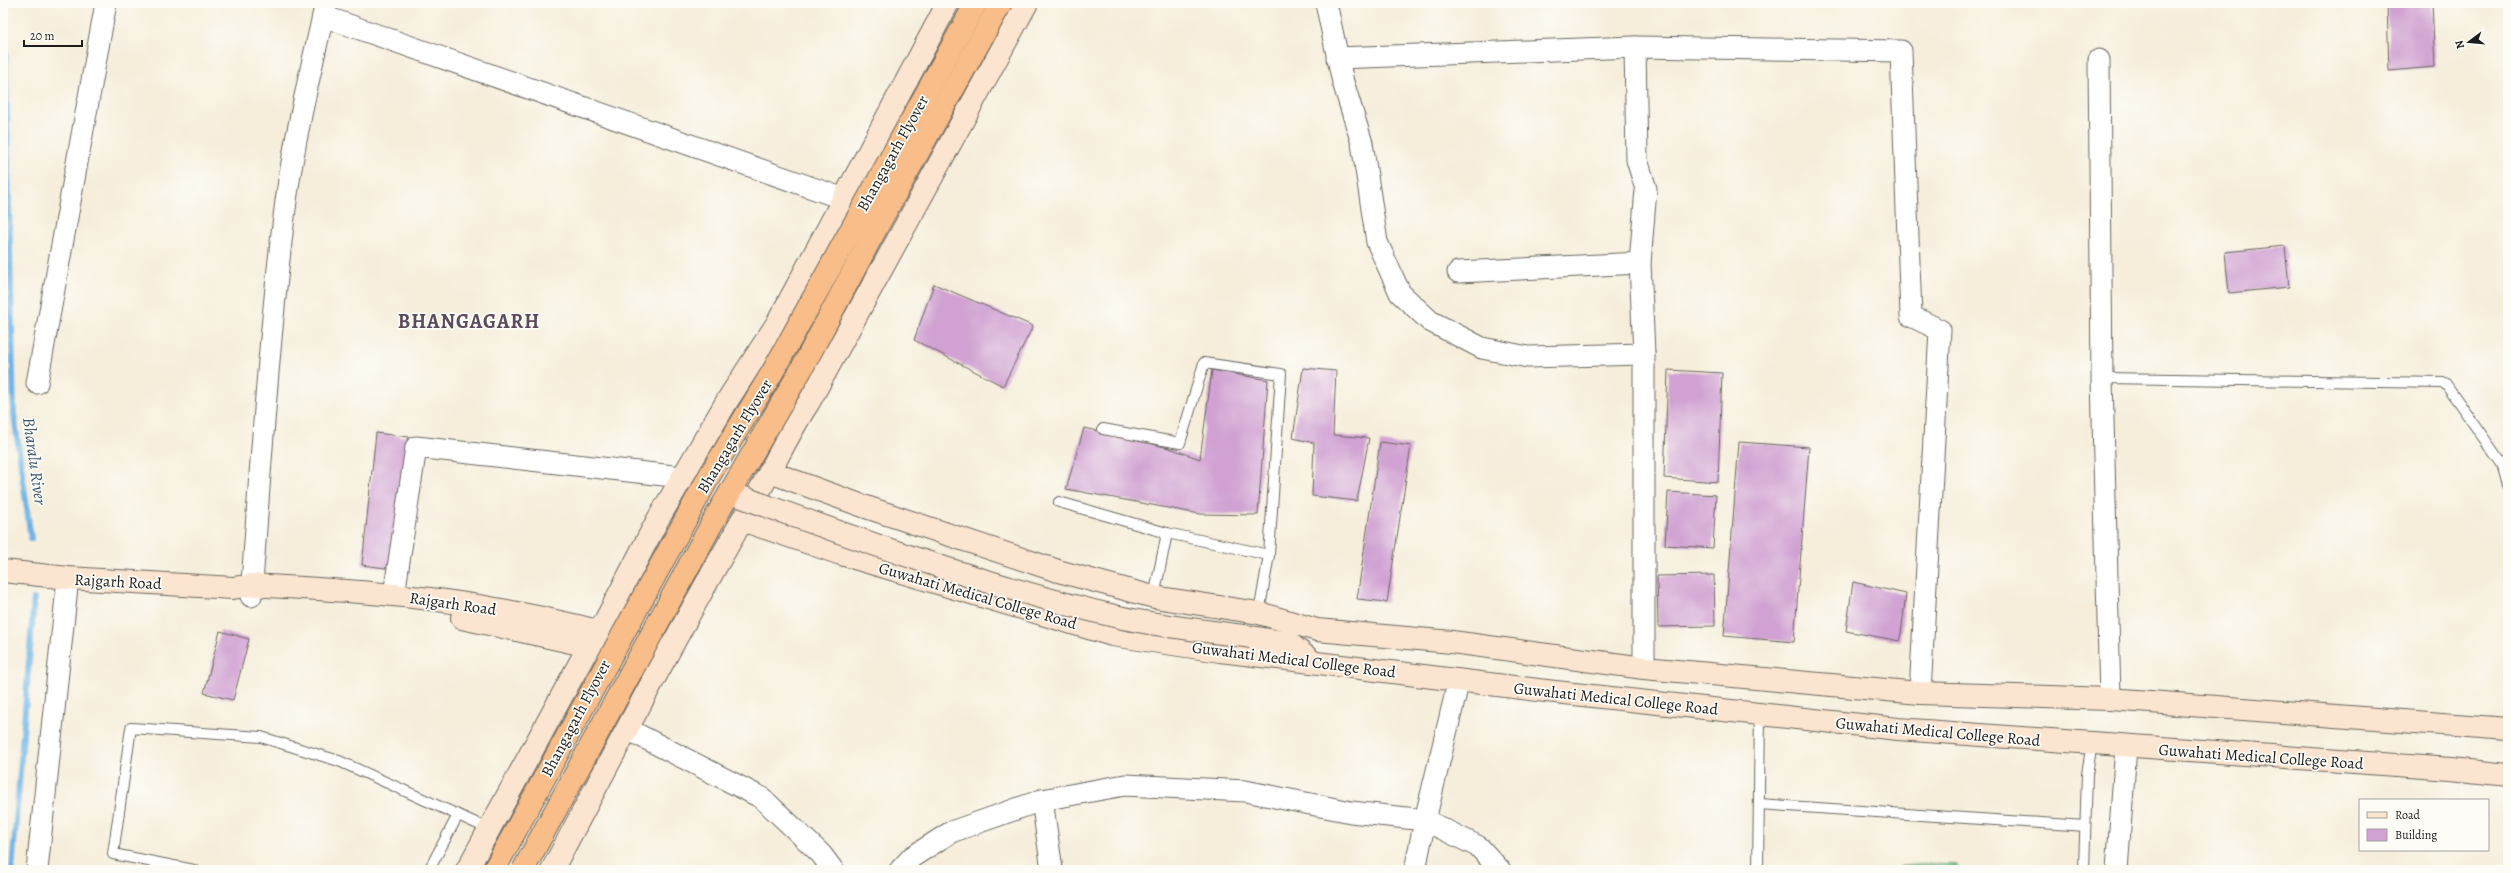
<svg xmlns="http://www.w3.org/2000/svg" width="2511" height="873" font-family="Alegreya,serif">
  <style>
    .green { fill: #75cc91; stroke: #487456 }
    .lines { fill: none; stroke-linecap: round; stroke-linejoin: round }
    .stream { stroke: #6eb4e4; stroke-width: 6 }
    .building { fill: #d0a1d2 }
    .lane-casing { stroke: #68665f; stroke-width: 12 }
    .street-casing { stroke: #68665f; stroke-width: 23 }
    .secondary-casing { stroke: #68665f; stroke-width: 24 }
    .lane { stroke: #fff; stroke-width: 10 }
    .street { stroke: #fff; stroke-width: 21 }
    .secondary { stroke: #fce5d0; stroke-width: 22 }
    .secondary-bridge-casing { stroke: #68665f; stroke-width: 24; stroke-linecap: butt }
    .primary-bridge-casing { stroke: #68665f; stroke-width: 24; stroke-linecap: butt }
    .secondary-bridge { stroke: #fce5d0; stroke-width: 22 }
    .primary-bridge { stroke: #f8bd89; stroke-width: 22 }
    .labels { text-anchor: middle; stroke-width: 3.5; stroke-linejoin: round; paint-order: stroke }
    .street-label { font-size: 16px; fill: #1c1c1c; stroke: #fdfcf7 }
    .water-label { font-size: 17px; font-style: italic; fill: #3d596c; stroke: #fdfcf7 }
    .district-label { font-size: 20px; font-weight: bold; letter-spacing: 1px; fill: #5b4b5c; stroke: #fdfcf7 }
  </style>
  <rect width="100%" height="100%" fill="#fdfcf7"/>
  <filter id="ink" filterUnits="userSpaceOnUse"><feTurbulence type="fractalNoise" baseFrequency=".025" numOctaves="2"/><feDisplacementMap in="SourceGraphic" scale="8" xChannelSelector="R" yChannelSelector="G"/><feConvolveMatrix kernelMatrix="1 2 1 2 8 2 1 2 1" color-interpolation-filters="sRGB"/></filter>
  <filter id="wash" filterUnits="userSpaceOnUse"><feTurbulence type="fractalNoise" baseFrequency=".012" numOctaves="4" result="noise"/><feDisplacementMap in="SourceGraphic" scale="16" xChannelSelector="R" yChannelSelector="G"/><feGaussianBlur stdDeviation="0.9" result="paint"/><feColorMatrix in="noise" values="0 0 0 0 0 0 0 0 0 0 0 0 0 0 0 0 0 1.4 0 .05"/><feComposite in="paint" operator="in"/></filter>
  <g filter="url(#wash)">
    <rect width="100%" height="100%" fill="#f6eedb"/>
    <!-- green -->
    <polygon class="green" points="1930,864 1957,865 1962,870 1897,870 1901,866"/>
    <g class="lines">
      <!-- stream -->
      <g class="stream">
        <polyline points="4,3 14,414 31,539"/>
        <polyline points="12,870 34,599"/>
      </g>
    </g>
    <g id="blocks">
      <!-- building -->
      <g class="building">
        <polygon points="2387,3 2432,3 2435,67 2389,71"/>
        <polygon points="2285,246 2289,287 2229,293 2225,252"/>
        <polygon points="934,284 1033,326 1003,386 914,340"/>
        <polygon points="1303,368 1336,371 1333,435 1369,438 1357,501 1312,496 1314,443 1293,438"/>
        <polygon points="1212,370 1268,380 1258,515 1200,514 1066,489 1084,428 1169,448 1200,459"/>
        <polygon points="1668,370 1722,373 1718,482 1664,478"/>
        <polygon points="376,433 409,437 394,569 362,565"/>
        <polygon points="1380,442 1411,446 1387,602 1357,599"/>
        <polygon points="1739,442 1809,447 1794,642 1724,636"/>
        <polygon points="1668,492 1716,495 1713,548 1665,545"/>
        <polygon points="1714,575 1715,626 1658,627 1657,576"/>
        <polygon points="1853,582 1906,594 1900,641 1846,631"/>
        <polygon points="220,631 249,639 233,700 204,693"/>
      </g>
    </g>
  </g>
  <g filter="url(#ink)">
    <use href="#blocks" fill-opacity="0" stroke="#68665f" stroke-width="1"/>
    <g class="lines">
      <defs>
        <g id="lane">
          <polyline points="2102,378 2445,383 2502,464 2508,485"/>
          <polyline points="1103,429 1180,443 1204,363 1281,374 1269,555 1259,613"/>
          <polyline points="1059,502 1167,533 1154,597"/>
          <polyline points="1167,533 1269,555"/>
          <polyline points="1759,804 2085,826"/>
          <polyline points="194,870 113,854 131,728 261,737 339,761 489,829"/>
          <polyline points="429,870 458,815"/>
          <polyline points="1758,870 1760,713"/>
          <polyline points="2084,870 2087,774 2092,743"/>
        </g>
        <g id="street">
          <polyline points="1326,3 1343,82 1362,143 1377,242 1400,293 1430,321 1482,348 1528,357 1644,354"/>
          <polyline points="323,16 844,199"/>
          <polyline points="1635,47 1637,160 1646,189 1640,263 1644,354 1644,668"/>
          <polyline points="1337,58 1635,47 1901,51 1911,316 1940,330 1920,693"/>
          <polyline points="2099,60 2102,378 2110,699"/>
          <polyline points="1458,272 1640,263"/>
          <polyline points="37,383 106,3"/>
          <polyline points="394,595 416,447 682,477"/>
          <path d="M251 596C261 464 269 332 286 201 295 135 311 69 326 3"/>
          <polyline points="1459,680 1425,820 1479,847 1500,870"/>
          <polyline points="627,729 762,798 821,854 833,870"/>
          <polyline points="1042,800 1052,870"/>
          <polyline points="37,870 68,578"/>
          <polyline points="900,870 912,857 951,832 1042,800 1125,785 1245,791 1351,812 1425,820 1415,870"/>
          <polyline points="2117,870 2126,747"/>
        </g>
        <g id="secondary">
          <polyline points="770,472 863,506 1058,571 1154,597 1259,613 1317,630 1452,642 1644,668 1920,693 2110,699 2508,729"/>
          <polyline points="742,520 841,554 1112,635 1220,651 1546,691 1898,729 2451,769 2508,775"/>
          <path d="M3 571 68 578 233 588 252 585C316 589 381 592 445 601 519 611 592 628 663 649"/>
          <polyline points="462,618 589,646 654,670"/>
          <polyline points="1251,637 1289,643 1313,662"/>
          <polyline points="467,870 589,646 600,631 657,521 727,401 778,322 948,3"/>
          <path d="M552 870C619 744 685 618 757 495 775 464 789 432 809 402L1027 3"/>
        </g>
      </defs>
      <!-- lane casing -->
      <use href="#lane" class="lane-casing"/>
      <!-- street casing -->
      <use href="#street" class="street-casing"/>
      <!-- secondary casing -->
      <use href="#secondary" class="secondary-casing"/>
      <!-- lane -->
      <use href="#lane" class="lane"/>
      <!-- street -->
      <use href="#street" class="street"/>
      <!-- secondary -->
      <use href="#secondary" class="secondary"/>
      <defs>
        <path id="secondary-bridge" d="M731 493C859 540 989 587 1123 618 1164 627 1209 631 1251 637"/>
        <g id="primary-bridge">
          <polyline points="494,870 711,473 772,373 976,3"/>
          <polyline points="523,870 715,518 801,370 879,223 1001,3"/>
        </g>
      </defs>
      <!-- secondary-bridge casing -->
      <use href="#secondary-bridge" class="secondary-bridge-casing"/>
      <!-- primary-bridge casing -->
      <use href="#primary-bridge" class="primary-bridge-casing"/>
      <!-- secondary-bridge -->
      <use href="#secondary-bridge" class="secondary-bridge"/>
      <!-- primary-bridge -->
      <use href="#primary-bridge" class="primary-bridge"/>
    </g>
  </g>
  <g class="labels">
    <!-- street labels -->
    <g class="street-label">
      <text transform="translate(892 153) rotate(-61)" y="6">Bhangagarh Flyover</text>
      <text transform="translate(734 436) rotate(-59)" y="6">Bhangagarh Flyover</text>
      <text transform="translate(118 581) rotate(3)" y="6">Rajgarh Road</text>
      <text transform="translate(978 595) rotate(16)" y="6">Guwahati Medical College Road</text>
      <text transform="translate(453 603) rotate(8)" y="6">Rajgarh Road</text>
      <text transform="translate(1294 659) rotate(7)" y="6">Guwahati Medical College Road</text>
      <text transform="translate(1616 698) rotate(6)" y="6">Guwahati Medical College Road</text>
      <text transform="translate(575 718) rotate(-62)" y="6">Bhangagarh Flyover</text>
      <text transform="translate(1938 731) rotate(5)" y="6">Guwahati Medical College Road</text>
      <text transform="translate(2261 756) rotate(4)" y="6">Guwahati Medical College Road</text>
    </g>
    <!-- water labels -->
    <g class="water-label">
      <text transform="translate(35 461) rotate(82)" y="6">Bharalu River</text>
    </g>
    <!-- district labels -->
    <g class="district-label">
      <text x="469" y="328">BHANGAGARH</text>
    </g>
  </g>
  <!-- margin -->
  <rect width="2511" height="873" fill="none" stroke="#fdfcf7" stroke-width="16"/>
  <!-- legend -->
  <rect x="2359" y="799" width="130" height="52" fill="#fdfcf7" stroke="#a3a29f"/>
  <rect x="2367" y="812" width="20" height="6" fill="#fce5d0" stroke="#a3a29f"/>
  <text x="2395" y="819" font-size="12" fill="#1c1c1c">Road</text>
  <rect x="2367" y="829" width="20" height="12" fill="#d0a1d2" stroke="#a3a29f"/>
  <text x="2395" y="839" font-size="12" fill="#1c1c1c">Building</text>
  <!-- north arrow -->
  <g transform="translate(2469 42) rotate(254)" stroke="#fdfcf7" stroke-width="3" paint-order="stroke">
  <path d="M0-3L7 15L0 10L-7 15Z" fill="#1c1c1c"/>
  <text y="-6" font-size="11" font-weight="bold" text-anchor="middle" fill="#1c1c1c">N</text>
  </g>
  <!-- scale -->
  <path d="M24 40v6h58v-6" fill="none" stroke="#1c1c1c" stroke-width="2"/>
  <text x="30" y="40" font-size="12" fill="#1c1c1c" stroke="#fdfcf7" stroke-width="3" paint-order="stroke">20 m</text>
</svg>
